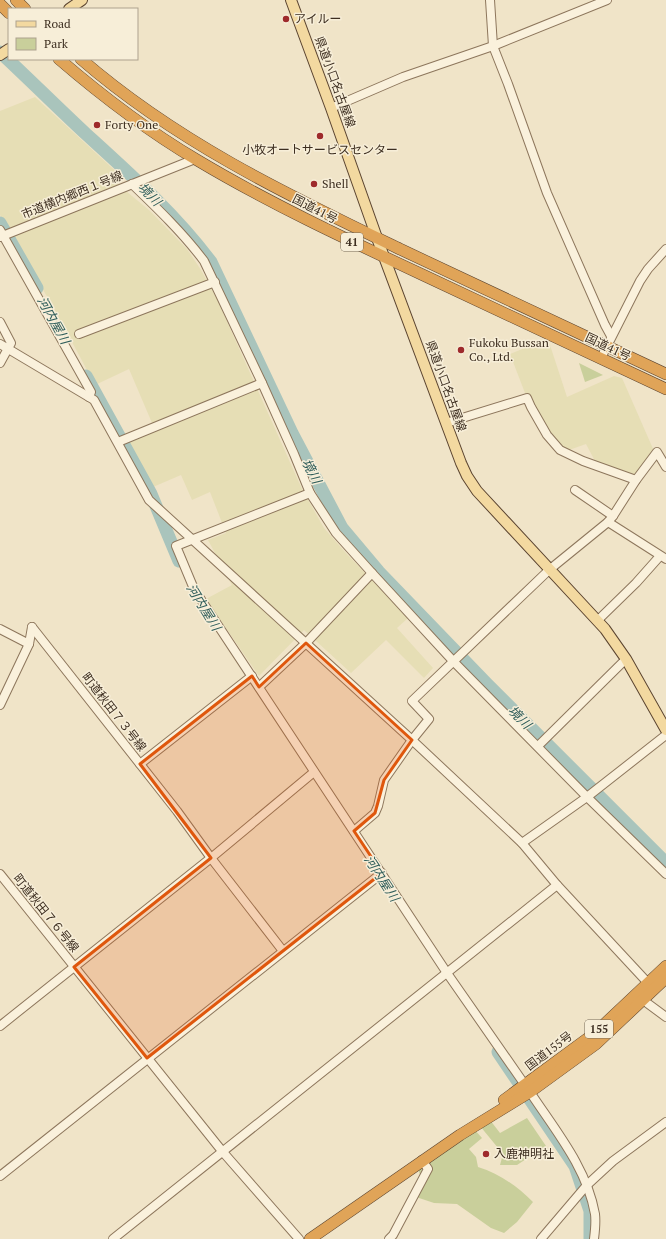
<svg xmlns="http://www.w3.org/2000/svg" width="666" height="1239" font-family="'PT Serif','Noto Sans JP',serif">
  <style>
    .farmland { fill: #e6deb5 }
    .green { fill: #c9cf9b }
    .lines { fill: none; stroke-linecap: round; stroke-linejoin: round }
    .river { stroke: #a9c4bc; stroke-width: 13 }
    .minor-casing { stroke: #8d765c; stroke-width: 10 }
    .major-casing { stroke: #5b4430; stroke-width: 12 }
    .highway-casing { stroke: #5b4430; stroke-width: 12 }
    .minor { stroke: #faf1dc; stroke-width: 8 }
    .major { stroke: #f3d9a0; stroke-width: 10 }
    .highway { stroke: #e0a458; stroke-width: 11 }
    .marked { fill: #df570d; fill-opacity: 0.2; stroke: #df570d; stroke-width: 3; stroke-linejoin: round }
    .poi-dot { fill: #9e2a2b; stroke: #f7eed8; stroke-width: 1.5 }
    .labels { text-anchor: middle; stroke-width: 3; stroke-linejoin: round; paint-order: stroke }
    .shield { fill: #f7eed8; stroke: #756857; stroke-width: 1 }
    .shield-label { font-size: 11px; font-weight: bold; fill: #3d2e20 }
    .poi-label { font-size: 12px; fill: #3d2e20; stroke: #f7eed8; text-anchor: start }
    .street-label { font-size: 12px; fill: #3d2e20; stroke: #f7eed8 }
    .water-label { font-size: 13px; font-style: italic; fill: #2f5d5a; stroke: #f7eed8 }
  </style>
  <rect width="100%" height="100%" fill="#f0e4c8"/>
  <!-- farmland -->
  <g class="farmland">
    <polygon points="35,97 123,178 115,182 149,210 187,249 201,270 217,299 302,489 324,528 345,552 408,618 397,628 433,668 424,678 386,640 351,673 304,630 259,676 206,599 232,585 208,540 226,533 210,492 192,500 181,475 153,487 127,442 155,430 129,369 95,385 57,314 0,215 0,111"/>
    <polygon points="542,341 550,345 567,397 614,376 622,378 654,451 635,477 595,461 586,444 569,450 563,447 550,432 536,409 530,395 525,393 510,354"/>
  </g>
  <!-- green -->
  <g class="green">
    <polygon points="579,363 603,375 585,382"/>
    <polygon points="527,1118 546,1146 517,1165 500,1165 503,1154 480,1126 490,1120 500,1133"/>
    <path d="M474 1129 482 1138 469 1149 476 1157 478 1167C500 1174 517 1186 533 1202L517 1222 504 1233 491 1228 457 1204 434 1203 416 1197 422 1182 418 1168Z"/>
  </g>
  <g class="lines">
    <!-- river -->
    <g class="river">
      <path d="M0 52C29 79 57 107 86 134 130 174 175 214 211 262L292 433 342 528 379 572 487 684 666 863"/>
      <polyline points="0,223 37,288"/>
      <polyline points="86,376 151,494 179,561"/>
      <polyline points="498,1052 575,1166 590,1211 590,1239"/>
    </g>
    <defs>
      <g id="minor">
        <polyline points="490,0 493,46 508,84 547,193 605,325 611,336"/>
        <polyline points="331,108 403,77 493,46 607,0"/>
        <path d="M132 184C157 208 183 233 204 261L262 383 294 454 310 493 336 533 372 573 454 662 587 797 666 874"/>
        <polyline points="0,230 91,392 89,397"/>
        <polyline points="0,237 195,159"/>
        <polyline points="0,322 11,343 0,363"/>
        <polyline points="79,334 215,282"/>
        <polyline points="0,344 94,400 149,500 412,740 522,843 557,885 648,983"/>
        <polyline points="601,358 640,281 648,269 666,249"/>
        <polyline points="446,423 527,398 531,407 547,435 560,450 583,461 636,480"/>
        <polyline points="118,442 262,383"/>
        <polyline points="575,490 613,516"/>
        <polyline points="310,493 176,546 194,589 447,973 525,1085"/>
        <polyline points="608,522 666,559"/>
        <polyline points="597,621 636,583 660,556"/>
        <polyline points="32,627 177,811 211,858 283,951"/>
        <polyline points="0,629 29,644"/>
        <polyline points="259,687 306,643 372,573"/>
        <polyline points="0,705 29,644 32,627"/>
        <polyline points="538,746 626,659"/>
        <polyline points="140,764 252,676"/>
        <polyline points="354,831 375,813 378,806 384,780 412,740 429,719 412,701 549,570 608,522 613,516 636,480 657,452 666,467"/>
        <polyline points="522,843 587,797 666,735"/>
        <polyline points="0,874 222,1151 299,1239"/>
        <polyline points="643,1000 666,1017"/>
        <polyline points="0,1026 211,858 314,772"/>
        <path d="M530 1092C555 1130 587 1168 595 1214 596 1222 595 1231 594 1239"/>
        <polyline points="0,1176 382,873"/>
        <polyline points="113,1239 557,885"/>
        <polyline points="389,1239 393,1235 428,1169 422,1160"/>
        <polyline points="541,1239 587,1185 613,1161 666,1122"/>
      </g>
      <g id="major">
        <polyline points="291,0 331,108 377,238 461,463 467,476 477,491 605,629 626,659 666,730"/>
        <polyline points="69,9 82,0"/>
        <polyline points="0,55 9,49"/>
      </g>
      <g id="highway">
        <polyline points="16,0 25,9"/>
        <polyline points="0,4 9,13"/>
        <path d="M59 59C102 96 148 131 197 160 269 203 346 239 423 275 504 313 585 351 666 389"/>
        <path d="M81 59C178 143 288 195 402 250 490 291 578 332 666 374"/>
        <polyline points="504,1100 595,1033 666,966"/>
        <polyline points="310,1239 460,1135 530,1092 596,1044 666,978"/>
      </g>
    </defs>
    <!-- minor casing -->
    <use href="#minor" class="minor-casing"/>
    <!-- major casing -->
    <use href="#major" class="major-casing"/>
    <!-- highway casing -->
    <use href="#highway" class="highway-casing"/>
    <!-- minor -->
    <use href="#minor" class="minor"/>
    <!-- major -->
    <use href="#major" class="major"/>
    <!-- highway -->
    <use href="#highway" class="highway"/>
  </g>
  <!-- marked area -->
  <path class="marked" d="M306 643 412 740 384 780 375 813 354 831 382 873 147 1058 74 967 211 858 140 764 252 676 259 687Z"/>
  <!-- markers -->
  <g class="poi-dot">
    <circle cx="286" cy="19" r="4"/>
    <circle cx="97" cy="125" r="4"/>
    <circle cx="320" cy="136" r="4"/>
    <circle cx="314" cy="184" r="4"/>
    <circle cx="461" cy="350" r="4"/>
    <circle cx="486" cy="1154" r="4"/>
  </g>
  <g class="labels">
    <!-- shield labels -->
    <g class="shield">
      <rect x="341" y="233" width="22" height="18" rx="3"/>
      <rect x="585" y="1020" width="28" height="18" rx="3"/>
    </g>
    <g class="shield-label">
      <text x="352" y="246">41</text>
      <text x="599" y="1033">155</text>
    </g>
    <!-- poi labels -->
    <g class="poi-label">
      <text x="294" y="23">アイルー</text>
      <text x="105" y="129">Forty One</text>
      <text x="320" y="154" text-anchor="middle">小牧オートサービスセンター</text>
      <text x="322" y="188">Shell</text>
      <text x="469" y="347">Fukoku Bussan<tspan x="469" dy="14">Co., Ltd.</tspan></text>
      <text x="494" y="1158">入鹿神明社</text>
    </g>
    <!-- street labels -->
    <g class="street-label">
      <text transform="translate(335 82) rotate(70)" y="4">県道小口名古屋線</text>
      <text transform="translate(72 195) rotate(-22)" y="4">市道横内郷西１号線</text>
      <text transform="translate(315 209) rotate(27)" y="4">国道41号</text>
      <text transform="translate(608 347) rotate(25)" y="4">国道41号</text>
      <text transform="translate(446 386) rotate(70)" y="4">県道小口名古屋線</text>
      <text transform="translate(114 712) rotate(52)" y="4">町道秋田７３号線</text>
      <text transform="translate(46 913) rotate(51)" y="4">町道秋田７６号線</text>
      <text transform="translate(549 1051) rotate(-37)" y="4">国道155号</text>
    </g>
    <!-- water labels -->
    <g class="water-label">
      <text transform="translate(150 194) rotate(46)" y="5">境川</text>
      <text transform="translate(54 320) rotate(61)" y="5">河内屋川</text>
      <text transform="translate(312 471) rotate(62)" y="5">境川</text>
      <text transform="translate(204 607) rotate(58)" y="5">河内屋川</text>
      <text transform="translate(520 717) rotate(45)" y="5">境川</text>
      <text transform="translate(382 878) rotate(57)" y="5">河内屋川</text>
    </g>
  </g>
  <!-- legend -->
  <rect x="8" y="8" width="130" height="52" fill="#f7eed8" stroke="#ada18e"/>
  <rect x="16" y="21" width="20" height="6" fill="#f3d9a0" stroke="#ada18e"/>
  <text x="44" y="28" font-size="12" fill="#3d2e20">Road</text>
  <rect x="16" y="38" width="20" height="12" fill="#c9cf9b" stroke="#ada18e"/>
  <text x="44" y="48" font-size="12" fill="#3d2e20">Park</text>
</svg>
